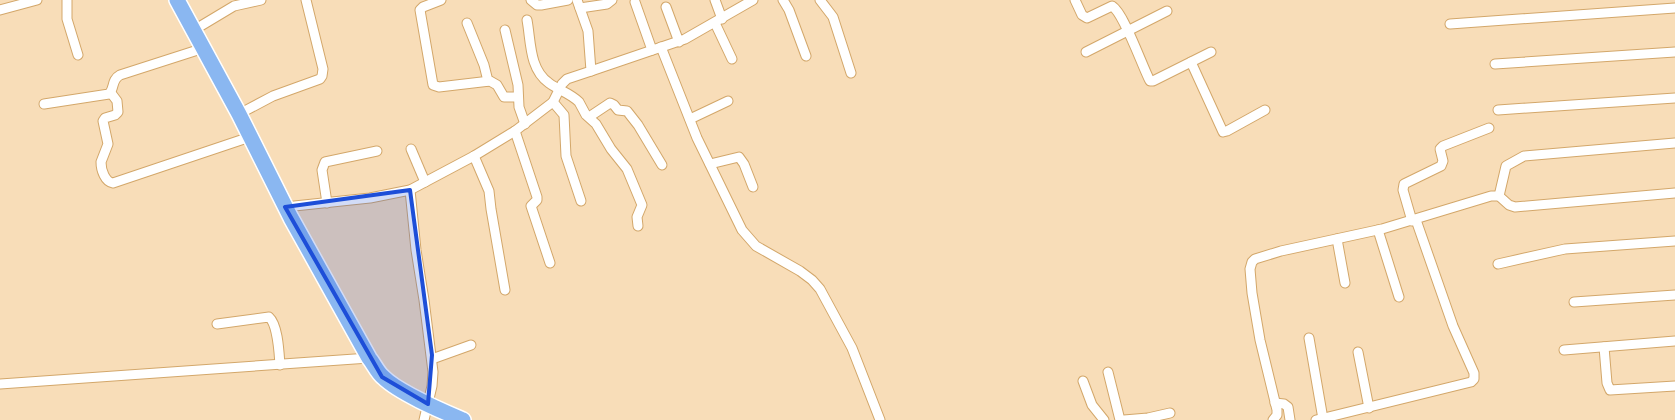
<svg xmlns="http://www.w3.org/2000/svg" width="1675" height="420" font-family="'Open Sans',sans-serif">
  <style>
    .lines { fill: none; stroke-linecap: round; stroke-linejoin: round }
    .street-casing { stroke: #d3a76a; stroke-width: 11 }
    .highway-casing { stroke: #fff; stroke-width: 18 }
    .street { stroke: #fff; stroke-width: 9 }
    .highway { stroke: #8ab7f1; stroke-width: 15 }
    .marked { fill: #1d4ed8; fill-opacity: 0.2; stroke: #1d4ed8; stroke-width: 4; stroke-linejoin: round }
  </style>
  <rect width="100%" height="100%" fill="#f8ddb8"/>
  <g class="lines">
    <defs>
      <g id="street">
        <polyline points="67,0 67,19 78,55"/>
        <polyline points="441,0 423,7 420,10 433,85 439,87 490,81 497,85 504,97 518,97"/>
        <polyline points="531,0 537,5 541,5 568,0"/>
        <polyline points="715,0 722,19"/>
        <polyline points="783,0 789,10 806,56"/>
        <polyline points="820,0 833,17 851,73"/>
        <path d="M1075 0 1082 15 1087 18 1112 6C1124 13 1142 66 1150 81H1153L1211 52"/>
        <polyline points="635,2 652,50"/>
        <polyline points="666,7 679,42"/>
        <polyline points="580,8 607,4 612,0"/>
        <polyline points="0,10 37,0"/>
        <path d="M527 20C531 41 529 69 549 83 558 90 570 93 579 102L586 115 596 124 611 149 627 169 642 205 637 217 638 226"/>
        <polyline points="467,23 484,65 488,81"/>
        <polyline points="715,23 732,59"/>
        <polyline points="1450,24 1675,8"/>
        <polyline points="194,30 234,6 261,0"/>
        <polyline points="505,30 518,85 519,107 525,124"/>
        <polyline points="661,47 697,138 742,230 756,246 800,271 812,280 820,289 852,348 880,420"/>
        <polyline points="1086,52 1167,11"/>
        <polyline points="1191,62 1223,132 1227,131 1265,110"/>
        <polyline points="1495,64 1675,52"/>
        <polyline points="591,71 685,39 753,0"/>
        <path d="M111 93 117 101 118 112 115 115 105 118 103 121 108 144 101 162C101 170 105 182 113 183L250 137"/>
        <polyline points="553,102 564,115 566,156 581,201"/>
        <path d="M44 104 109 94C115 88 111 80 120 75L204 48"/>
        <polyline points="1498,110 1675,98"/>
        <polyline points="239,114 273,96 320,79 322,76 323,69 306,0"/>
        <polyline points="589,117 610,103 614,105 618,110 627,111 638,125 662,165"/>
        <polyline points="690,119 728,101"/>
        <polyline points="515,131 537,197 537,200 531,206 550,263"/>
        <polyline points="411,149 425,182"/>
        <polyline points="474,156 489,191 491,209 505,290"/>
        <polyline points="710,164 739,157 744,164 753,187"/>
        <polyline points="410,190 416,250 424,300 433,372 432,386 424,420"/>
        <polyline points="1499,196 1506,166 1524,156 1675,143"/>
        <polyline points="327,203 322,170 325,162 377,151"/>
        <polyline points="285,207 370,198 410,190 474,156 515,131 553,102 562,84 567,79 591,71 588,31 577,0"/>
        <polyline points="1412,221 1403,190 1404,184 1441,166 1443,161 1440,149 1443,146 1489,128"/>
        <polyline points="1378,230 1399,297"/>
        <polyline points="1337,239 1345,283"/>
        <polyline points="1498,264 1565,249 1675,241"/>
        <polyline points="1574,302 1675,295"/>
        <path d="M217 324 269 317C278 325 279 352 280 365"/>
        <polyline points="1309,338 1323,419"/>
        <polyline points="1604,347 1607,383 1610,390 1675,386"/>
        <polyline points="1564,350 1675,341"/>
        <polyline points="1358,352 1369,408"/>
        <polyline points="432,359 471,345"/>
        <polyline points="1108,372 1120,420"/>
        <polyline points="1083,381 1092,405 1104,420"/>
        <polyline points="0,384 369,358"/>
        <polyline points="1275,403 1284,404 1288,407 1290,420"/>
        <polyline points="1124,420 1148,418 1170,413"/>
        <polyline points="1273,420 1277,415 1277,410 1260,340 1252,293 1250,269 1252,262 1255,259 1281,251 1382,229 1491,196 1499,196 1509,205 1515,207 1675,193"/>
        <polyline points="1316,420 1471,382 1474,379 1474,373 1453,326 1416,220"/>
      </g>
      <path id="highway" d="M177 0 239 114 291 218 369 358C374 364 377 372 383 377 399 393 442 411 463 420"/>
    </defs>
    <!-- street casing -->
    <use href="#street" class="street-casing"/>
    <!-- highway casing -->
    <use href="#highway" class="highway-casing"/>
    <!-- street -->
    <use href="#street" class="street"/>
    <!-- highway -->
    <use href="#highway" class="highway"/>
  </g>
  <!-- marked area -->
  <path class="marked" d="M410 190 432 355 428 404 382 377 285 207Z"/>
</svg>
